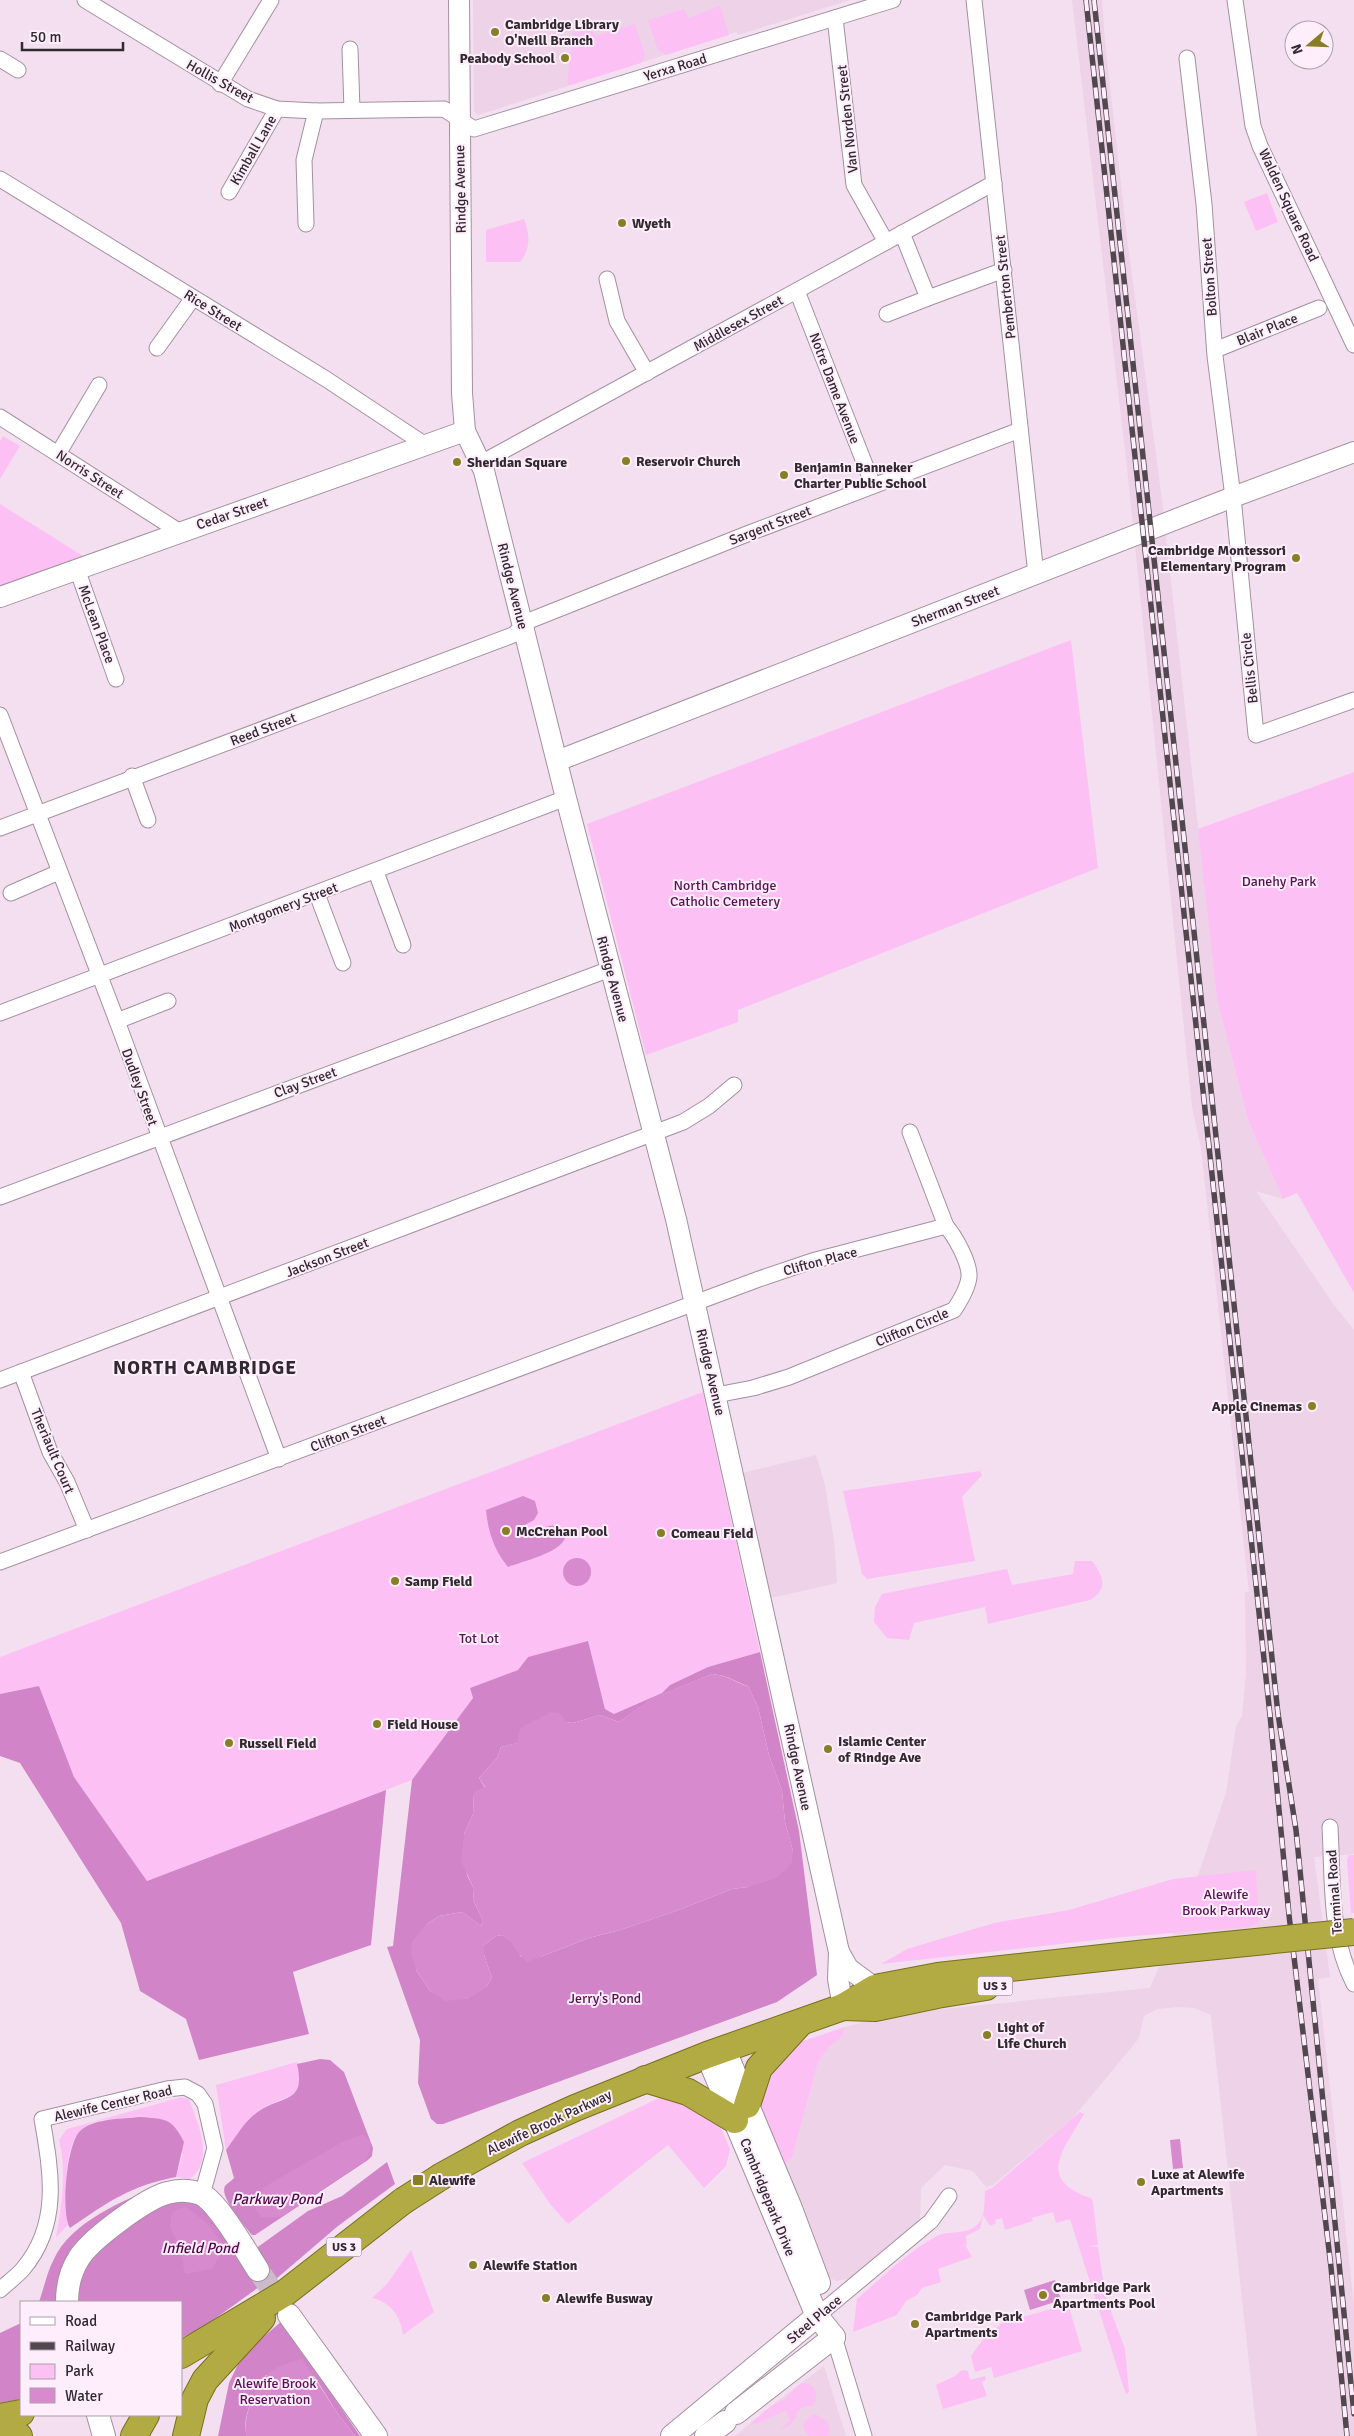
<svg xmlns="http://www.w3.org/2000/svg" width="1354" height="2436" font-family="Signika,sans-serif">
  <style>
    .built { fill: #edd2e8 }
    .green { fill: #fdc0f4 }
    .forest { fill: #d284c8; fill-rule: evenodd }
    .water { fill: #d88acf }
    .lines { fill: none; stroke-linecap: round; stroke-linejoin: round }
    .secondary-tunnel { stroke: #ccbbca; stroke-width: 22; stroke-dasharray: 22 11; stroke-linecap: butt }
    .minor-casing { stroke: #a390a0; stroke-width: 17 }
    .tertiary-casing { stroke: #a390a0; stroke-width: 22 }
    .secondary-casing { stroke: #a390a0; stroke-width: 24 }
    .trunk-casing { stroke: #786f1d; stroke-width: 28 }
    .minor { stroke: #fff; stroke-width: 15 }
    .tertiary { stroke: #fff; stroke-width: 20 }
    .secondary { stroke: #fff; stroke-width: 22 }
    .trunk { stroke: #b2aa42; stroke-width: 26 }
    .rail-casing { stroke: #51474f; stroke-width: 5.5 }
    .rail { stroke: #feedfb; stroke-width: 4; stroke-dasharray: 11; stroke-linecap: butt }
    .trunk-bridge-casing { stroke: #786f1d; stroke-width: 28; stroke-linecap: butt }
    .trunk-bridge { stroke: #b2aa42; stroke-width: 26 }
    .poi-dot { fill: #877e25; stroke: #feedfb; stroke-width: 2 }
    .labels { text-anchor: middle; stroke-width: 4; stroke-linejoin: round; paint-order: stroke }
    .shield { fill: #feedfb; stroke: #6e646d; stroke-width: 1 }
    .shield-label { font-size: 12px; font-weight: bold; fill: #312930 }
    .poi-label { font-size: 14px; font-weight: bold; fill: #312930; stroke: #feedfb; text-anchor: start }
    .street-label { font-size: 14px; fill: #312930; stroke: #feedfb }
    .park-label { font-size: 14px; fill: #571152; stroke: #feedfb }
    .water-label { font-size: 15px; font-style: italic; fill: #4f074b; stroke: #feedfb }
    .district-label { font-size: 19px; font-weight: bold; letter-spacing: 1px; fill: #312930; stroke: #feedfb }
  </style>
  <rect width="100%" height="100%" fill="#f3dff0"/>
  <!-- built -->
  <g class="built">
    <polygon points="473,0 850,0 738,35 736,32 478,115 474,111"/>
    <polygon points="1072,0 1102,0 1105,41 1127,238 1162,500 1217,999 1248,1120 1283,1199 1256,1191 1334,1305 1354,1330 1354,1854 1314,1857 1330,1977 1318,1979 1354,2305 1354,2436 1257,2436 1211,2015 1194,2008 1179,2007 1157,2009 1144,2016 1139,2038 1073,2118 993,2185 986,2187 973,2171 945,2165 921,2188 920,2219 916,2227 851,2278 836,2281 827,2276 781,2165 792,2158 818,2062 829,2047 842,2037 845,2027 894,2014 1150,1988 1197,1878 1226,1793 1236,1726 1242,1717 1246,1674 1245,1592 1249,1592 1201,1148 1192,1107 1127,467"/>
    <polygon points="816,1455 825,1485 834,1541 837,1583 771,1598 742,1473"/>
    <polygon points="824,2366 846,2436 735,2436 771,2406"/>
  </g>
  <!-- green -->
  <g class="green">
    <polygon points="720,6 729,35 666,55 658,50 648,20 684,9 688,18"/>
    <polygon points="635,24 645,55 641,63 570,85 567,83 573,33 592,28 595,36"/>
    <polygon points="1267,193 1278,222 1256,231 1244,202"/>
    <path d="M524 219C530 234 531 249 520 262H486V230Z"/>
    <polygon points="3,436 20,446 0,479 0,441"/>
    <polygon points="0,504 83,556 0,586"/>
    <polygon points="1071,640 1098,868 738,1010 738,1022 646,1055 587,824"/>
    <polygon points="1354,772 1354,1293 1297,1193 1283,1199 1248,1120 1217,999 1198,829"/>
    <polygon points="703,1392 760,1652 708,1667 670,1685 662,1693 614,1714 605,1709 599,1685 528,1657 518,1670 470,1688 473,1698 412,1780 147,1881 74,1777 39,1686 0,1694 0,1657"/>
    <polygon points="980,1471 982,1475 962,1497 975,1561 867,1579 862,1574 843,1491"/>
    <path d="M1075 1561H1092C1103 1575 1109 1589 1090 1600L988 1624 985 1607 914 1623 909 1640 887 1638 874 1622 875 1607 882 1594 1007 1569 1012 1585 1073 1574Z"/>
    <polygon points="1349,1855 1354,1855 1354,1913 1351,1913 1347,1860"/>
    <polygon points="1256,1870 1259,1923 1249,1927 1122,1937 881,1964 907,1949 994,1923 1069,1910 1173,1879"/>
    <polygon points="845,2027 842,2037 829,2047 818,2062 792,2158 781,2165 761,2109 758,2090 791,2045"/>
    <path d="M297 2062C307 2104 284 2093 258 2111 245 2120 236 2137 226 2150L216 2085Z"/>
    <path d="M182 2097 189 2100C198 2123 215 2160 190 2179L176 2177 183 2154 140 2117C126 2118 107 2118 94 2122 59 2134 66 2197 68 2225L56 2237C62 2206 67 2171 59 2140L67 2129Z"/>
    <polygon points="674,2097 720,2126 730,2149 726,2166 704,2188 668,2145 568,2224 551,2205 522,2163 659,2098"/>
    <path d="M1080 2112 1084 2114C1064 2150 1035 2179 1091 2198L1093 2202 1098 2245 1090 2246 1098 2247 1106 2298 1125 2349 1129 2392 1126 2394 1124 2389 1070 2219 1056 2223 1053 2212 1032 2218 1033 2221 1005 2230 1002 2218 995 2220 996 2223 990 2226 983 2215 980 2229 966 2236 967 2246 964 2243 972 2257 938 2269 941 2282 922 2288 917 2295 906 2301 897 2315 853 2332 857 2299C882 2278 906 2253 935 2237 948 2229 965 2237 978 2224 986 2216 984 2201 985 2191L992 2188Z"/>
    <path d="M411 2250 434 2312 403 2335C401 2316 390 2302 372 2298L387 2284Z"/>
    <polygon points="1068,2304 1082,2351 994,2378 991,2367 975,2372 971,2356 984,2338 1002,2323"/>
    <polygon points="962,2370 968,2371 970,2380 985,2376 986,2380 982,2382 987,2396 943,2409 936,2385 955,2376"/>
    <path d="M801 2383 809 2384 815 2389 816 2400 812 2406 803 2407 797 2412C795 2422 790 2427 780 2429L790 2421 786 2410 754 2425 752 2422 771 2406 785 2399Z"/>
    <path d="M815 2414C824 2419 830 2422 830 2433L828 2436H809C799 2427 805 2418 815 2414Z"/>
  </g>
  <!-- forest -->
  <g class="forest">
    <path d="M588 1641 605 1709 614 1714 662 1693 670 1685 708 1667 760 1652 799 1831 817 1975 777 2002 443 2124H437L431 2119 418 2083 420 2040 387 1947 393 1946 412 1780 473 1698 470 1688 518 1670 528 1657ZM712 1674C730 1676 733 1681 748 1686L758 1707 769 1755 782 1791 785 1822 793 1851 748 1887 732 1889 676 1911 620 1930 589 1938 540 1957H521C517 1947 512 1941 503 1935L496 1936 484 1945V1955L492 1978 487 1986 466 1999 431 1992 416 1970 427 1924 439 1916 462 1912 481 1926 483 1920 473 1900 474 1889 467 1875 464 1834 473 1814 474 1793 485 1788 479 1778 497 1758 501 1747 518 1743 566 1722 573 1723 600 1715 619 1722 653 1698Z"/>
    <polygon points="39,1686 74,1777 147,1881 386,1790 371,1945 293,1972 309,2034 199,2060 186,2019 140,1991 121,1923 20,1763 0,1756 0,1694"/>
    <path d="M320 2059 330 2060 344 2072 373 2148 372 2156 368 2160 255 2235H252C245 2226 219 2197 225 2186 227 2183 232 2181 234 2178L226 2150C236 2137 245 2120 259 2111 284 2095 306 2103 297 2064Z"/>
    <path d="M140 2117C166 2119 172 2118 184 2142L176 2177C130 2186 108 2202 70 2228 61 2212 66 2143 81 2130 96 2118 121 2119 140 2117Z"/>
    <polygon points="387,2162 395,2184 338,2226 276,2279 255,2249 308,2211 342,2196"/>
    <path d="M159 2187C127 2205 81 2224 67 2260 62 2273 61 2289 58 2302H39C44 2288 47 2272 54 2259 70 2223 124 2199 159 2187Z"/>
    <polygon points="193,2199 208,2210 259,2287 202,2328 181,2338 181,2302 78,2302 79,2284 89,2259 108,2239 162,2204"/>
    <path d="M282 2321 360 2436H355L338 2414 314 2376 266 2375C257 2391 240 2416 247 2436H218L229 2383 243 2354Z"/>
    <polygon points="21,2323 21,2399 0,2403 0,2333"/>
  </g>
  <!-- water -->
  <g class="water">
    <path d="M523 1496 535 1501 538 1513 534 1520 523 1526 524 1532 527 1534C541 1530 561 1515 565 1538 560 1553 523 1561 508 1567 494 1550 488 1532 486 1510Z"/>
    <circle cx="577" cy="1572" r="14"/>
    <path d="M712 1674C730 1676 733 1682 748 1686L758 1707 769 1755 782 1791 785 1822 793 1851 792 1862 788 1868 775 1879 748 1887 732 1889 676 1911 620 1930 589 1938 527 1962C517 1955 514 1942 503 1935L496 1936 484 1945V1955L492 1978 487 1986 478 1993 466 1999 445 2001 431 1992 416 1970 411 1953 412 1942 417 1935 427 1924 439 1916 462 1912 481 1926 483 1920 473 1900 474 1889 461 1861 464 1834 473 1814 474 1792 485 1787 479 1778 497 1758 501 1747 517 1743 520 1728 552 1712 560 1713 566 1722 573 1723 600 1715 619 1722 652 1698Z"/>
    <path d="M363 2134 370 2141V2152L365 2161 284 2215 276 2217H261C250 2204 254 2198 266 2186L342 2142Z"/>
    <polygon points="1180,2139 1183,2168 1173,2169 1170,2140"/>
    <polygon points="185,2206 208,2224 225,2247 212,2269 185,2274 180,2248 170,2227 172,2212"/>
    <polygon points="1055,2280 1061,2300 1030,2310 1024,2290"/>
    <path d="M302 2359 338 2414 355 2436H247C241 2421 255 2386 267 2375 276 2366 290 2362 302 2359Z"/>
  </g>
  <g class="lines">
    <!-- secondary-tunnel -->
    <polyline class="secondary-tunnel" points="258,2270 287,2312"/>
    <defs>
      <g id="minor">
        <polyline points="85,0 248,99 277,109 316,111 444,109 474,129 893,0"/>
        <polyline points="974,0 1036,575"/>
        <polyline points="1235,0 1253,126 1260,146 1354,345"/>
        <polyline points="835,18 854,185 886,242"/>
        <polyline points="350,49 352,110"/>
        <polyline points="1187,58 1204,204 1215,356 1233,497 1256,735 1354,700"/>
        <polyline points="0,59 18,70"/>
        <polyline points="220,84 271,0"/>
        <polyline points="0,179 326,379 424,444"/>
        <polyline points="229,192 277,109"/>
        <polyline points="306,224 304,160 316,111"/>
        <polyline points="902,233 928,298 1004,270"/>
        <polyline points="607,279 617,321 647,373"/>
        <polyline points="797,291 873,485"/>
        <polyline points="887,314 928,298"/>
        <polyline points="157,348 193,298"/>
        <polyline points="1215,350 1319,308"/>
        <polyline points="0,417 180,532"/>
        <polyline points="58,454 99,385"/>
        <polyline points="481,463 994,183"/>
        <polyline points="77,569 116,679"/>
        <polyline points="0,715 117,1021 279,1459"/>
        <polyline points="132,776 148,820"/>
        <polyline points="0,828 513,635 531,620 747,534 1020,430"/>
        <polyline points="376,872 403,945"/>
        <polyline points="11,893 59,872"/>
        <polyline points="317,894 343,963"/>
        <polyline points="0,1013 566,798"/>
        <polyline points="117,1021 168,1001"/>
        <polyline points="0,1197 610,969"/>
        <polyline points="21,1372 50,1452 67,1482 87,1530"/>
        <polyline points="0,1380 683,1122 709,1106 734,1085"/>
        <path d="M716 1395 753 1388 789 1377 954 1310C960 1301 968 1287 969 1277 970 1263 955 1236 946 1226L910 1132"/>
        <polyline points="0,1562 759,1279 812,1261 946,1226"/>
        <path d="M1330 1827C1333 1880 1329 1936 1354 1984"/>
        <path d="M0 2290C7 2283 16 2277 23 2269 61 2224 51 2171 42 2119L167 2089 185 2087 198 2094 205 2104 215 2148 202 2195"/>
        <polyline points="817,2316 931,2221 949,2196"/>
        <polyline points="834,2337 864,2436"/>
      </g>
      <g id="tertiary">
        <polyline points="459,0 462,393 465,431 484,471 566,798 676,1219 839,1952 838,1979 843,2007"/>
        <polyline points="0,597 465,431"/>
        <polyline points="557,761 1233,497 1354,452"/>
        <polyline points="839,1952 848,1968 875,1988"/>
      </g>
      <g id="secondary">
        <polyline points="724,2048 790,2206 819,2283"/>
        <polyline points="707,2055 817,2316 834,2337"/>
        <path d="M67 2302C67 2287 70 2272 79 2258 91 2239 145 2199 167 2193 178 2190 190 2190 201 2194 218 2202 247 2253 258 2270"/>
        <polyline points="289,2315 376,2436"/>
        <polyline points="736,2413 834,2337"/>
        <polyline points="98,2415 104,2436"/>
        <polyline points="672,2436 817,2316"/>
        <polyline points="706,2436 725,2422"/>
      </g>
      <g id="trunk">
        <polyline points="843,2007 875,2008 937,1995 986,1987"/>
        <polyline points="645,2079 688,2092 735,2120"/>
        <polyline points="747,2105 759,2068 800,2023"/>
        <polyline points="442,2176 520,2133 575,2108 707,2055 843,2007 875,1988 938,1976 1147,1953"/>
        <polyline points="181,2355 285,2293 403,2201"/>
        <polyline points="0,2417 21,2413"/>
        <polyline points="0,2431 19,2436"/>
        <polyline points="134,2436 146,2415"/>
        <polyline points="186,2436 195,2399 205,2380 262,2318"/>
      </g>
    </defs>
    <!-- minor casing -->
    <use href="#minor" class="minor-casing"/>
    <!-- tertiary casing -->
    <use href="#tertiary" class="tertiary-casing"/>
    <!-- secondary casing -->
    <use href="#secondary" class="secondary-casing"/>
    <!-- trunk casing -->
    <use href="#trunk" class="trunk-casing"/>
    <!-- minor -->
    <use href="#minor" class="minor"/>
    <!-- tertiary -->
    <use href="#tertiary" class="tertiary"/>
    <!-- secondary -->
    <use href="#secondary" class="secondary"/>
    <!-- trunk -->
    <use href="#trunk" class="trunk"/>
    <defs>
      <g id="rail">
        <polyline points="1086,0 1270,1715 1289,1915 1331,2267 1347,2436"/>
        <polyline points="1094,0 1278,1714 1296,1830 1354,2414"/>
      </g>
    </defs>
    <!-- rail casing -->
    <use href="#rail" class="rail-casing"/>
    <!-- rail -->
    <use href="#rail" class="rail"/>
    <defs>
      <g id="trunk-bridge">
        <polyline points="1147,1953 1354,1932"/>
        <polyline points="403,2201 442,2176"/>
      </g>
    </defs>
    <!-- trunk-bridge casing -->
    <use href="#trunk-bridge" class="trunk-bridge-casing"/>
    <!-- trunk-bridge -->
    <use href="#trunk-bridge" class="trunk-bridge"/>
  </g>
  <!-- markers -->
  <g class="poi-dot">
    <circle cx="495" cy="32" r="5"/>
    <circle cx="565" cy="58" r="5"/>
    <circle cx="622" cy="223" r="5"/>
    <circle cx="626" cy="461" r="5"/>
    <circle cx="457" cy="462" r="5"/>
    <circle cx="784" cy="475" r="5"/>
    <circle cx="1296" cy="558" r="5"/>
    <circle cx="1312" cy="1406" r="5"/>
    <circle cx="506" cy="1531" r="5"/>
    <circle cx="661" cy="1533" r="5"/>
    <circle cx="395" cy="1581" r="5"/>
    <circle cx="377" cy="1724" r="5"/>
    <circle cx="229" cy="1743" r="5"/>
    <circle cx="828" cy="1749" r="5"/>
    <circle cx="987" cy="2035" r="5"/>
    <rect x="412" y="2174" width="12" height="12" rx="2.5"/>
    <circle cx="1141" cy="2182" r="5"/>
    <circle cx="473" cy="2265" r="5"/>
    <circle cx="1043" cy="2295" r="5"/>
    <circle cx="546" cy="2298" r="5"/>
    <circle cx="915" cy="2324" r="5"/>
  </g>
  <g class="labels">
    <!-- shield labels -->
    <g class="shield">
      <rect x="977.5" y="1976.5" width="35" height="19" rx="4"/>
      <rect x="326.5" y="2237.5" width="35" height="19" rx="4"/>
    </g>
    <g class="shield-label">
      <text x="995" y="1990">US 3</text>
      <text x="344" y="2251">US 3</text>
    </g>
    <!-- poi labels -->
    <g class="poi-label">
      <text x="505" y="29">Cambridge Library<tspan x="505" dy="16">O'Neill Branch</tspan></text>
      <text x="555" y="63" text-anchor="end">Peabody School</text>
      <text x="632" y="228">Wyeth</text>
      <text x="636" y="466">Reservoir Church</text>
      <text x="467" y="467">Sheridan Square</text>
      <text x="794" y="472">Benjamin Banneker<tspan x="794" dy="16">Charter Public School</tspan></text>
      <text x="1286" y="555" text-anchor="end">Cambridge Montessori<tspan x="1286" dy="16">Elementary Program</tspan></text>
      <text x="1302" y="1411" text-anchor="end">Apple Cinemas</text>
      <text x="516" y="1536">McCrehan Pool</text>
      <text x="671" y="1538">Comeau Field</text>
      <text x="405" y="1586">Samp Field</text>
      <text x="387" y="1729">Field House</text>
      <text x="838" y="1746">Islamic Center<tspan x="838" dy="16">of Rindge Ave</tspan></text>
      <text x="239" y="1748">Russell Field</text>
      <text x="997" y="2032">Light of<tspan x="997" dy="16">Life Church</tspan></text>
      <text x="1151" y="2179">Luxe at Alewife<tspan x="1151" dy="16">Apartments</tspan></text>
      <text x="429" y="2185">Alewife</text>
      <text x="483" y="2270">Alewife Station</text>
      <text x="1053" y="2292">Cambridge Park<tspan x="1053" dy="16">Apartments Pool</tspan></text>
      <text x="556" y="2303">Alewife Busway</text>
      <text x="925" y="2321">Cambridge Park<tspan x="925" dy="16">Apartments</tspan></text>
    </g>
    <!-- street labels -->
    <g class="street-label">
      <text transform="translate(675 67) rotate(-17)" y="5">Yerxa Road</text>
      <text transform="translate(220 81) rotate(29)" y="5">Hollis Street</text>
      <text transform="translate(847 119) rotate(-96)" y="5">Van Norden Street</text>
      <text transform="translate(253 150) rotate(-60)" y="5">Kimball Lane</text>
      <text transform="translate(460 189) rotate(-91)" y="5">Rindge Avenue</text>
      <text transform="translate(1289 205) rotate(65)" y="5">Walden Square Road</text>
      <text transform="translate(1209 277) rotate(-94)" y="5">Bolton Street</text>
      <text transform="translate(1005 287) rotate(-96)" y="5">Pemberton Street</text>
      <text transform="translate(213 310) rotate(32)" y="5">Rice Street</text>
      <text transform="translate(738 323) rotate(-29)" y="5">Middlesex Street</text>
      <text transform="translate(1267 329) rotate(-22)" y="5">Blair Place</text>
      <text transform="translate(835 388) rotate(69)" y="5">Notre Dame Avenue</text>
      <text transform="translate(90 474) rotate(33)" y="5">Norris Street</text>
      <text transform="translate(232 513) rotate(-19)" y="5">Cedar Street</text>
      <text transform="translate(770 525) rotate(-21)" y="5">Sargent Street</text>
      <text transform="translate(513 586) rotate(76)" y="5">Rindge Avenue</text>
      <text transform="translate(955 606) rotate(-21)" y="5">Sherman Street</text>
      <text transform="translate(97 624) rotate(70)" y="5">McLean Place</text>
      <text transform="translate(1249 668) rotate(-96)" y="5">Bellis Circle</text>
      <text transform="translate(263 729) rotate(-21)" y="5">Reed Street</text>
      <text transform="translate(283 907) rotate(-21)" y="5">Montgomery Street</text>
      <text transform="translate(613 979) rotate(75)" y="5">Rindge Avenue</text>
      <text transform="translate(305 1082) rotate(-20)" y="5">Clay Street</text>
      <text transform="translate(140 1087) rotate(70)" y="5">Dudley Street</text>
      <text transform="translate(327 1257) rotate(-21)" y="5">Jackson Street</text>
      <text transform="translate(820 1261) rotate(-15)" y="5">Clifton Place</text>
      <text transform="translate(912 1327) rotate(-23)" y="5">Clifton Circle</text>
      <text transform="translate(711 1372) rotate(77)" y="5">Rindge Avenue</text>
      <text transform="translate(348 1433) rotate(-21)" y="5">Clifton Street</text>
      <text transform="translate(53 1451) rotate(67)" y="5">Theriault Court</text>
      <text transform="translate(798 1767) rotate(78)" y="5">Rindge Avenue</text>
      <text transform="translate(1334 1892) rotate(-94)" y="5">Terminal Road</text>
      <text transform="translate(113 2103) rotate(-13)" y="5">Alewife Center Road</text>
      <text transform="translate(549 2122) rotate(-25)" y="5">Alewife Brook Parkway</text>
      <text transform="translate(768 2197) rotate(68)" y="5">Cambridgepark Drive</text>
      <text transform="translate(814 2319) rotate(-40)" y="5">Steel Place</text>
    </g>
    <!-- park labels -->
    <g class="park-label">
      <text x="1279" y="886">Danehy Park</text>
      <text x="725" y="890">North Cambridge<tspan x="725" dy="16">Catholic Cemetery</tspan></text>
      <text x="479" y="1643">Tot Lot</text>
      <text x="1226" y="1899">Alewife<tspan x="1226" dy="16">Brook Parkway</tspan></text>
      <text x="605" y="2003">Jerry's Pond</text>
      <text x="275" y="2388">Alewife Brook<tspan x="275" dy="16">Reservation</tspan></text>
    </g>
    <!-- water labels -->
    <g class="water-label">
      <text x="277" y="2204">Parkway Pond</text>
      <text x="200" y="2253">Infield Pond</text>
    </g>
    <!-- district labels -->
    <g class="district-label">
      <text x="205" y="1374">NORTH CAMBRIDGE</text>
    </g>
  </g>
  <!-- legend -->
  <rect x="20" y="2301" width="162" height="115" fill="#feedfb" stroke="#ac9faa"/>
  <rect x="30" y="2317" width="25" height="8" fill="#ffffff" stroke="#ac9faa"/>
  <text x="65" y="2326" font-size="15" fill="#312930">Road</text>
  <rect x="30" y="2342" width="25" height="8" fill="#51474f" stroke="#ac9faa"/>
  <text x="65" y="2351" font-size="15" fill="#312930">Railway</text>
  <rect x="30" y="2364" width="25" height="15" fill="#fdc0f4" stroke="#ac9faa"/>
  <text x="65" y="2376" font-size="15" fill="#312930">Park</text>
  <rect x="30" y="2388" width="25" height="15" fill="#d88acf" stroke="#ac9faa"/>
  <text x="65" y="2401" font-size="15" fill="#312930">Water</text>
  <!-- north arrow -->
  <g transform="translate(1309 45) rotate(251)"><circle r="24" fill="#feedfb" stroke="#ac9faa"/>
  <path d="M0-4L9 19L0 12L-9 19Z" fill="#877e25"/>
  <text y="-8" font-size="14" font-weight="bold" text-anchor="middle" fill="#312930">N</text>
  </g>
  <!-- scale -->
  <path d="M22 42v8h101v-8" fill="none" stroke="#312930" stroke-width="2.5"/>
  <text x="30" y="42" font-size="15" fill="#312930" stroke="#feedfb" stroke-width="4" paint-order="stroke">50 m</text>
</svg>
